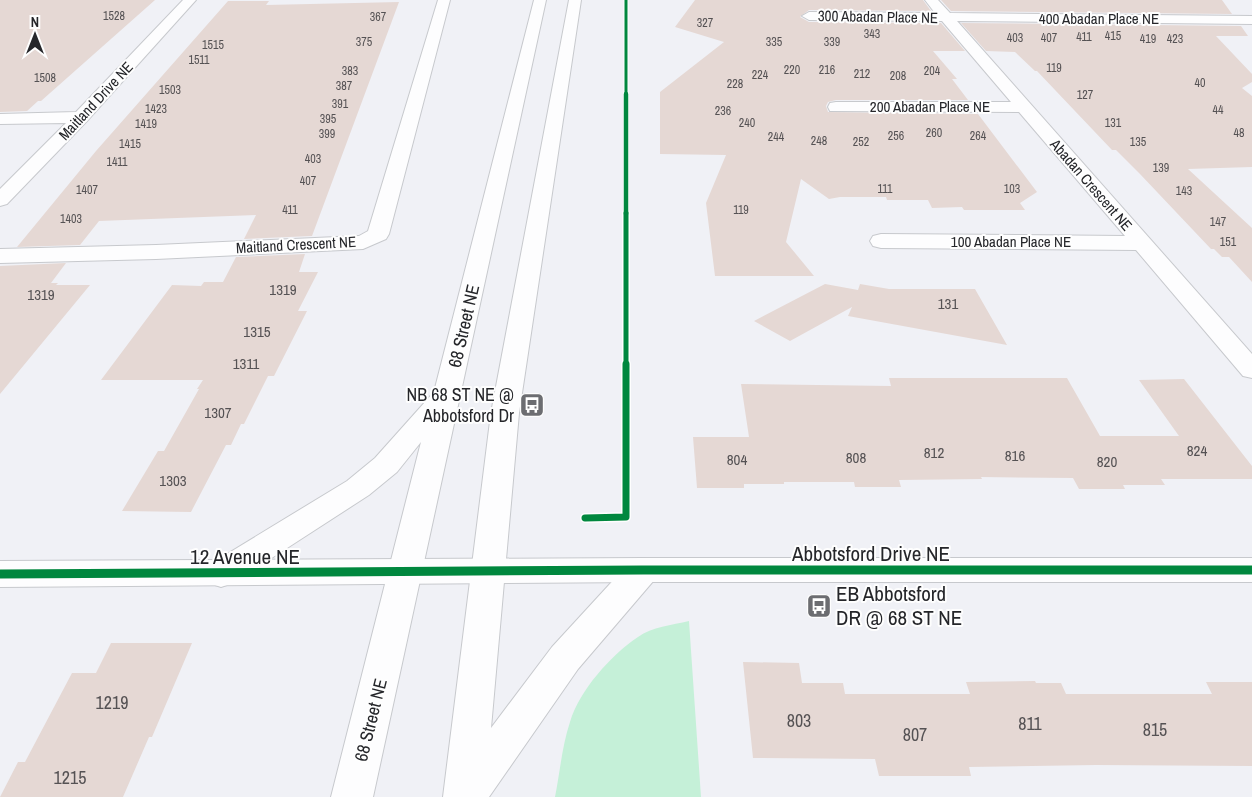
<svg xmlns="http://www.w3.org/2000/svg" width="1252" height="797" font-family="'Archivo Narrow',sans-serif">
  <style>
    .green { fill: #c5f0d8 }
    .building { fill: #e5d8d4 }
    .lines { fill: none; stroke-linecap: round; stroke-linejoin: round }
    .minor-casing { stroke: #c7c9cd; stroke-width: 2 }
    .major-casing { stroke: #c7c9cd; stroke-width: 2 }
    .minor { fill: #fdfdfe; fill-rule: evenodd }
    .major { fill: #fdfdfe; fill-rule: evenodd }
    .cycleway-far4-casing { stroke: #fefefe; stroke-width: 5 }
    .cycleway-far3-casing { stroke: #fefefe; stroke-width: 6 }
    .cycleway-far2-casing { stroke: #fefefe; stroke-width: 8 }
    .cycleway-far1-casing { stroke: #fefefe; stroke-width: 10 }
    .cycleway-casing { stroke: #fefefe; stroke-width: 12 }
    .cycleway-far4 { stroke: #00873e; stroke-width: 3 }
    .cycleway-far3 { stroke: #00873e; stroke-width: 4.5 }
    .cycleway-far2 { stroke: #00873e; stroke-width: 5 }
    .cycleway-far1 { stroke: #00873e; stroke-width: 7 }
    .cycleway { stroke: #00873e; stroke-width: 9 }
    .labels { text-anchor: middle; stroke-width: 4; stroke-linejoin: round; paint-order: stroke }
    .far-number-label { font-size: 12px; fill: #555254 }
    .far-street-label { font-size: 15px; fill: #25262a; stroke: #fefefe }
    .number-label { font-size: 15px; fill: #555254 }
    .street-label { font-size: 18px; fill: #25262a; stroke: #fefefe }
    .poi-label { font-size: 18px; fill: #25262a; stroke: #fefefe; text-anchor: end }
    .near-number-label { font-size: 18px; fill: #555254 }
    .near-street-label { font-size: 21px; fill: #25262a; stroke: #fefefe }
    .near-poi-label { font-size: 21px; fill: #25262a; stroke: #fefefe; text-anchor: start }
  </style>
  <rect width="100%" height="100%" fill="#f0f1f6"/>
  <!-- green -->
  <path class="green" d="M689 621 701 797H555C560 772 562 746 570 722 579 691 611 655 638 637 652 627 672 625 689 621Z"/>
  <!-- building -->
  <g class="building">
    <polygon points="0,0 155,0 41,101 38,101 27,111 0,112"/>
    <polygon points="695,0 923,0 931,11 809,10 800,17 809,22 941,23 965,51 933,51 957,79 952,79 968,100 836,100 828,102 826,106 828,112 978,114 1037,192 1020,203 1025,210 964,210 962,207 932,208 928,200 887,200 886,197 840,197 829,199 801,179 786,242 814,276 715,276 706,203 726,155 660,154 660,92 724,42 675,27"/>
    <polygon points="941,0 1222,0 1232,14 951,11"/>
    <polygon points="228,1 269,1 266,5 399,2 312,236 244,239 256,215 151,219 99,221 80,245 17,247 96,151"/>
    <polygon points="961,23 1241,26 1248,36 1216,36 1252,74 1252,82 1242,88 1252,96 1252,167 1188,169 1252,228 1252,282 1229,257 1222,257 1214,249 1211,249 1140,174 1116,150 1112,150 1037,71 1035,71 1015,52 986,51"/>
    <polygon points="305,254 299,272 318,272 298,311 307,311 274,376 268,376 244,424 241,424 231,445 226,445 191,512 122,511 158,451 164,451 199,389 197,389 203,380 101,380 172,285 201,286 204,282 223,282 236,257"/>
    <polygon points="66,263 51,283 58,283 56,285 90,285 0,394 0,266"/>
    <polygon points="825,284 858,290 860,284 889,289 975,289 1007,345 848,316 852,307 790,341 754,321"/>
    <polygon points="889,378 1067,378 1100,436 1179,436 1139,380 1184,379 1252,466 1252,479 1161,479 1165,485 1123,485 1125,489 1079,489 1073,478 981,477 982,479 899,480 901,487 855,487 854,482 784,482 784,484 744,484 744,488 697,488 693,437 749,437 741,384 891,386"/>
    <polygon points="111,643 192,643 152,737 149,737 123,797 0,797 18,762 25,762 72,673 96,673"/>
    <polygon points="743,662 799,663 802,683 843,683 845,694 970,694 966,682 1035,681 1036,683 1061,683 1066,694 1212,694 1206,682 1252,682 1252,766 1096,765 969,767 971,776 879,776 875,759 753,758"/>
  </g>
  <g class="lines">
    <defs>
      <g id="minor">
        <polygon points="183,0 196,0 87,121 7,204 0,206 0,189 66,123 0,124 0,114 76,112"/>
        <polygon points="438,0 450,0 389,234 386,239 363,249 156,259 0,263 0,249 156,245 359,236 368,231"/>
        <polygon points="925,0 938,0 950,13 1252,16 1252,24 957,21 1252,354 1252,378 1243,376 1136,250 881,248 873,246 870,241 873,236 881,234 1125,236 1019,112 830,111 828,107 830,103 836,102 1011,102 942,21 809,20 802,16 809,12 935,13"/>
        <polygon points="643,558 1252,558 1252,582 643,582 0,587 0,561"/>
      </g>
      <g id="major">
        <polygon points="534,0 546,0 373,797 331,797 421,442 397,472 369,495 233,583 221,587 209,583 204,574 209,565 347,481 375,458 434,392"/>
        <polygon points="569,0 581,0 519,413 491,728 552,647 631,561 643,558 655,561 660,570 655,579 578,669 489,797 443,797 491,413"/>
      </g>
    </defs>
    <!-- minor casing -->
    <use href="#minor" class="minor-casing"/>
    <!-- major casing -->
    <use href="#major" class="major-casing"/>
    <!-- minor -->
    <use href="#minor" class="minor"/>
    <!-- major -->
    <use href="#major" class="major"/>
    <defs>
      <polyline id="cycleway-far4" points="626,0 626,95"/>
      <polyline id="cycleway-far3" points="626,94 626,214"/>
      <polyline id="cycleway-far2" points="626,213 626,365"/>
      <polyline id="cycleway-far1" points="585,518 626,517 626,364"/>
      <polyline id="cycleway" points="0,574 643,570 1252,570"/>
    </defs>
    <!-- cycleway-far4 casing -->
    <use href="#cycleway-far4" class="cycleway-far4-casing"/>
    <!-- cycleway-far3 casing -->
    <use href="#cycleway-far3" class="cycleway-far3-casing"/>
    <!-- cycleway-far2 casing -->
    <use href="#cycleway-far2" class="cycleway-far2-casing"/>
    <!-- cycleway-far1 casing -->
    <use href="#cycleway-far1" class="cycleway-far1-casing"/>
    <!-- cycleway casing -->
    <use href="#cycleway" class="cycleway-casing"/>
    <!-- cycleway-far4 -->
    <use href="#cycleway-far4" class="cycleway-far4"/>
    <!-- cycleway-far3 -->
    <use href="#cycleway-far3" class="cycleway-far3"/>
    <!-- cycleway-far2 -->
    <use href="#cycleway-far2" class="cycleway-far2"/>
    <!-- cycleway-far1 -->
    <use href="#cycleway-far1" class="cycleway-far1"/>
    <!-- cycleway -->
    <use href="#cycleway" class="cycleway"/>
  </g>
  <!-- icons -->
  <defs>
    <symbol id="bus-square" viewBox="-11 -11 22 22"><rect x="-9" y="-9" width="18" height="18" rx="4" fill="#6c6d71" stroke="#fefefe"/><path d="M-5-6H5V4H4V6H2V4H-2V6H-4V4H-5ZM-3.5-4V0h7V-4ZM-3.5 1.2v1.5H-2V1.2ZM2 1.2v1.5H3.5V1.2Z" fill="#fff"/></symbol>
  </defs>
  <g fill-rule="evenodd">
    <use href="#bus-square" x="518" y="391" width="28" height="28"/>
    <use href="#bus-square" x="805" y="592" width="28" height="28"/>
  </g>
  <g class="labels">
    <!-- far-number labels -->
    <g class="far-number-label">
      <text x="114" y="20">1528</text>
      <text x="378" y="21">367</text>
      <text x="705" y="27">327</text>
      <text x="872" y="38">343</text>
      <text x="1113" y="40">415</text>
      <text x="1084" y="41">411</text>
      <text x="1015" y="42">403</text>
      <text x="1049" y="42">407</text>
      <text x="1148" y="43">419</text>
      <text x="1175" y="43">423</text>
      <text x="364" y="46">375</text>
      <text x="774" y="46">335</text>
      <text x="832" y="46">339</text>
      <text x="213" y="49">1515</text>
      <text x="199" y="64">1511</text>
      <text x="1054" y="72">119</text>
      <text x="792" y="74">220</text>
      <text x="827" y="74">216</text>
      <text x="350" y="75">383</text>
      <text x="932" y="75">204</text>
      <text x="862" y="78">212</text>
      <text x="760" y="79">224</text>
      <text x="898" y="80">208</text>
      <text x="45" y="82">1508</text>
      <text x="1200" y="87">40</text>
      <text x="735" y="88">228</text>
      <text x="344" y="90">387</text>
      <text x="170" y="94">1503</text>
      <text x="1085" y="99">127</text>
      <text x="340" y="108">391</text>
      <text x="156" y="113">1423</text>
      <text x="1218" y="114">44</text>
      <text x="723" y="115">236</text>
      <text x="328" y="123">395</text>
      <text x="747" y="127">240</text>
      <text x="1113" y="127">131</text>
      <text x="146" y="128">1419</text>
      <text x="934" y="137">260</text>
      <text x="1239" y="137">48</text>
      <text x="327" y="138">399</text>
      <text x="896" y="140">256</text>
      <text x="978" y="140">264</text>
      <text x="776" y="141">244</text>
      <text x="819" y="145">248</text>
      <text x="861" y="146">252</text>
      <text x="1138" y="146">135</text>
      <text x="130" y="148">1415</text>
      <text x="313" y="163">403</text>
      <text x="117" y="166">1411</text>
      <text x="1161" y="172">139</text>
      <text x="308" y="185">407</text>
      <text x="885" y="193">111</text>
      <text x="1012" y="193">103</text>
      <text x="87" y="194">1407</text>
      <text x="1184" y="195">143</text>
      <text x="290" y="214">411</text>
      <text x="741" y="214">119</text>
      <text x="71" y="223">1403</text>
      <text x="1218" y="226">147</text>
      <text x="1228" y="246">151</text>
    </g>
    <!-- far-street labels -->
    <g class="far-street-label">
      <text transform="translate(878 17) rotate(1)" y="5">300 Abadan Place NE</text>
      <text x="1099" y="24">400 Abadan Place NE</text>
      <text transform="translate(96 101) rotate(-47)" y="5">Maitland Drive NE</text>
      <text x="930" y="112">200 Abadan Place NE</text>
      <text transform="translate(1091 185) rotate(49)" y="5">Abadan Crescent NE</text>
      <text x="1011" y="247">100 Abadan Place NE</text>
      <text transform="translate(296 245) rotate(-3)" y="5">Maitland Crescent NE</text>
    </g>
    <!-- number labels -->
    <g class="number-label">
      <text x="283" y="295">1319</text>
      <text x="41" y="300">1319</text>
      <text x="948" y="309">131</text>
      <text x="257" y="337">1315</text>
      <text x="246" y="369">1311</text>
      <text x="218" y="418">1307</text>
      <text x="1197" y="456">824</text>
      <text x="934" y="458">812</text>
      <text x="1015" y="461">816</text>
      <text x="856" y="463">808</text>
      <text x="737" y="465">804</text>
      <text x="1107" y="467">820</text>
      <text x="173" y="486">1303</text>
    </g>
    <!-- street labels -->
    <g class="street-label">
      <text transform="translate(464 326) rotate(-77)" y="6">68 Street NE</text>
      <text transform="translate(371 720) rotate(-76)" y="6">68 Street NE</text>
    </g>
    <!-- poi labels -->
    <g class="poi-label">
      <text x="514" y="401">NB 68 ST NE @<tspan x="514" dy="21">Abbotsford Dr</tspan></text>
    </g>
    <!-- near-number labels -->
    <g class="near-number-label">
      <text x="112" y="709">1219</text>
      <text x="799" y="727">803</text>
      <text x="1030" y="730">811</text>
      <text x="1155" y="736">815</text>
      <text x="915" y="741">807</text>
      <text x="70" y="784">1215</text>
    </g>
    <!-- near-street labels -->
    <g class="near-street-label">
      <text x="871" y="561">Abbotsford Drive NE</text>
      <text x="245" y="564">12 Avenue NE</text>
    </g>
    <!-- near-poi labels -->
    <g class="near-poi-label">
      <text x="836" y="601">EB Abbotsford<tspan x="836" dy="24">DR @ 68 ST NE</tspan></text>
    </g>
  </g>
  <!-- north arrow -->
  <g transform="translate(35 35)" stroke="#fefefe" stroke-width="4" paint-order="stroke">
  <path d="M0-4L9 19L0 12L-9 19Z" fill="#25262a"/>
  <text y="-8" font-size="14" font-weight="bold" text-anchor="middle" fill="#25262a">N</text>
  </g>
</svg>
